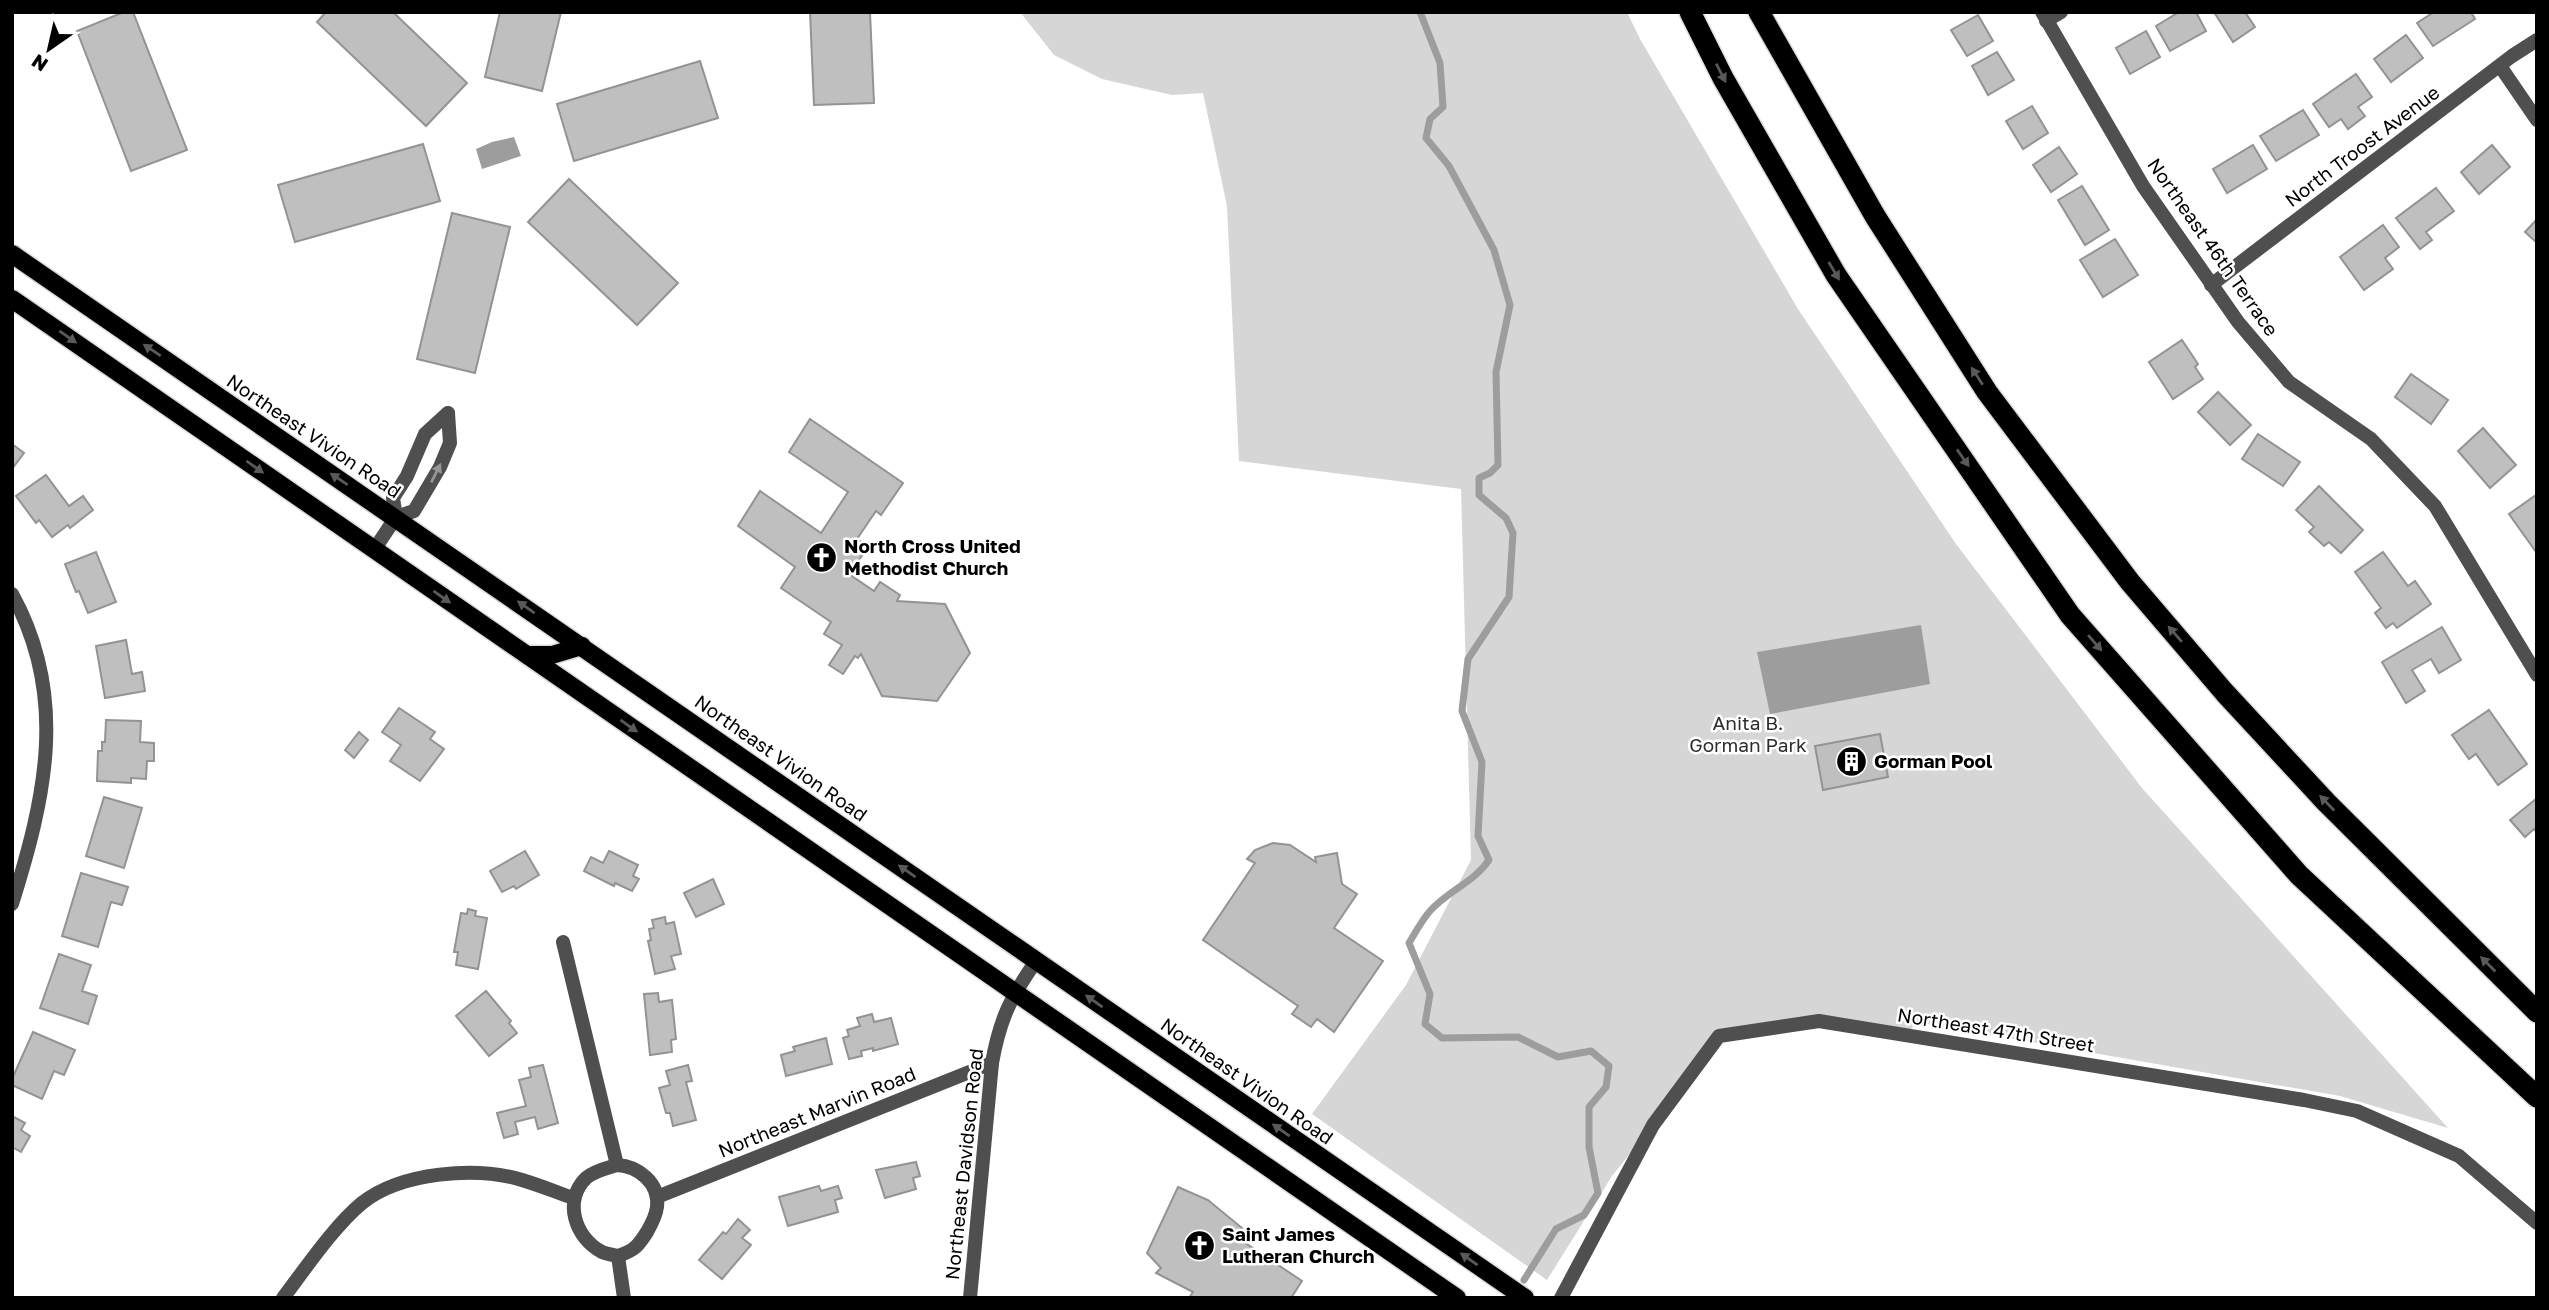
<svg xmlns="http://www.w3.org/2000/svg" width="2549" height="1310" font-family="'Golos Text',sans-serif">
  <style>
    .green { fill: #d6d6d6 }
    .water { fill: #9d9d9d }
    .lines { fill: none; stroke-linecap: round; stroke-linejoin: round }
    .stream { stroke: #9d9d9d; stroke-width: 7 }
    .building { fill: #bfbfbf; stroke: #939393; stroke-width: 2 }
    .primary-casing { stroke: #dbdbdb; stroke-width: 21 }
    .highway-casing { stroke: #dbdbdb; stroke-width: 24 }
    .street { stroke: #4f4f4f; stroke-width: 14 }
    .primary { stroke: #000; stroke-width: 18 }
    .highway { stroke: #000; stroke-width: 21 }
    .oneway { fill: #595959 }
    .oneway2 { fill: #959595 }
    .labels { text-anchor: middle; stroke-width: 5; stroke-linejoin: round; paint-order: stroke }
    .street-label { font-size: 19px; fill: #000; stroke: #fff }
    .poi-label { font-size: 19px; font-weight: bold; fill: #000; stroke: #fff; text-anchor: start }
    .park-label { font-size: 19px; fill: #2d2d2d; stroke: #fff }
  </style>
  <rect width="100%" height="100%" fill="#fff"/>
  <!-- green -->
  <polygon class="green" points="1020,12 1627,12 1640,39 1798,309 1956,544 2142,788 2448,1128 2340,1096 1916,1022 1907,1035 1819,1021 1719,1036 1653,1125 1612,1176 1547,1280 1312,1114 1406,985 1471,860 1461,489 1239,461 1227,206 1203,93 1172,95 1102,79 1054,55"/>
  <!-- water -->
  <g class="water">
    <polygon points="514,137 521,156 482,169 476,149 492,142"/>
    <polygon points="1921,625 1930,684 1770,714 1757,652"/>
  </g>
  <g class="lines">
    <!-- stream -->
    <path class="stream" d="M1420 12 1440 63 1443 107 1430 119 1426 138 1449 166 1494 250 1510 305 1496 372 1498 465 1490 473 1479 478V495L1506 518 1513 533 1509 597 1468 659 1462 711 1482 762 1478 836 1489 860C1474 882 1448 891 1430 911 1422 920 1415 933 1409 943L1430 994 1425 1024 1442 1038 1518 1037 1558 1057 1591 1051 1609 1066 1606 1087 1589 1107V1147L1598 1193 1584 1215 1556 1229 1524 1280"/>
  </g>
  <!-- building -->
  <g class="building">
    <polygon points="124,12 133,12 187,150 131,171 77,31"/>
    <polygon points="326,12 393,12 467,83 426,126 317,22"/>
    <polygon points="500,12 561,12 542,91 485,77"/>
    <polygon points="810,12 870,12 874,103 814,105"/>
    <polygon points="2179,12 2196,12 2206,31 2170,51 2156,26"/>
    <polygon points="2214,12 2245,12 2255,27 2233,42"/>
    <polygon points="2434,12 2471,12 2475,19 2433,46 2417,23"/>
    <polygon points="1978,15 1993,41 1967,56 1951,30"/>
    <polygon points="2146,31 2160,57 2130,74 2116,48"/>
    <polygon points="2406,35 2423,58 2391,82 2374,59"/>
    <polygon points="1997,52 2014,80 1988,95 1972,66"/>
    <polygon points="700,61 718,118 574,161 557,104"/>
    <polygon points="2356,74 2372,97 2358,107 2365,116 2348,129 2341,119 2329,127 2313,104"/>
    <polygon points="2032,106 2048,133 2023,149 2006,121"/>
    <polygon points="2303,110 2319,135 2276,161 2260,136"/>
    <polygon points="423,144 440,201 295,242 278,185"/>
    <polygon points="2253,145 2267,169 2227,193 2213,169"/>
    <polygon points="2492,145 2510,167 2479,194 2461,172"/>
    <polygon points="2059,147 2077,174 2051,192 2033,165"/>
    <polygon points="569,179 678,283 637,325 528,222"/>
    <polygon points="2082,186 2109,230 2085,245 2058,200"/>
    <polygon points="2436,188 2454,211 2426,232 2432,240 2420,249 2396,218"/>
    <polygon points="452,213 510,227 475,373 417,359"/>
    <polygon points="2537,219 2537,243 2525,232"/>
    <polygon points="2383,225 2399,247 2385,258 2393,269 2364,290 2340,257"/>
    <polygon points="2115,239 2138,275 2103,297 2080,260"/>
    <polygon points="2182,340 2198,364 2195,367 2203,379 2173,399 2149,362"/>
    <polygon points="2411,374 2448,400 2431,424 2395,397"/>
    <polygon points="2218,392 2251,425 2230,445 2198,412"/>
    <polygon points="810,419 903,483 881,515 876,511 857,539 868,547 849,574 874,591 880,582 900,595 897,601 945,604 970,653 937,701 882,696 861,654 858,658 855,656 843,674 829,665 842,645 824,634 831,622 781,588 795,567 738,526 760,491 821,533 848,492 789,452"/>
    <polygon points="2483,428 2516,465 2490,488 2458,451"/>
    <polygon points="2258,434 2300,462 2283,486 2242,459"/>
    <polygon points="12,444 24,453 12,469"/>
    <polygon points="46,475 69,506 83,496 93,510 70,528 68,525 52,537 39,520 36,523 16,496"/>
    <polygon points="2319,486 2363,530 2341,553 2329,542 2324,546 2309,532 2314,527 2296,510"/>
    <polygon points="2536,495 2537,496 2536,552 2509,514"/>
    <polygon points="96,552 116,602 88,613 79,591 76,592 65,564"/>
    <polygon points="2383,552 2408,586 2415,581 2431,604 2397,628 2393,623 2386,628 2375,613 2381,608 2355,572"/>
    <polygon points="2442,627 2461,660 2439,673 2431,659 2412,670 2425,691 2406,703 2382,662"/>
    <polygon points="126,640 132,674 142,672 145,691 105,698 96,646"/>
    <polygon points="399,708 435,732 430,739 444,749 420,781 390,761 401,745 382,732"/>
    <polygon points="2489,710 2527,764 2498,785 2476,754 2469,759 2452,735"/>
    <polygon points="106,720 141,721 140,742 154,743 154,761 147,761 146,779 131,778 131,783 97,781 98,751 102,751 102,742 105,742"/>
    <polygon points="359,732 368,740 354,758 345,750"/>
    <polygon points="1880,734 1888,777 1823,790 1815,746"/>
    <polygon points="104,797 142,808 124,868 86,856"/>
    <polygon points="2537,798 2537,833 2534,829 2525,837 2510,820"/>
    <polygon points="1273,843 1290,845 1316,862 1315,857 1337,853 1342,884 1357,894 1334,928 1383,961 1334,1032 1317,1019 1311,1027 1292,1014 1298,1006 1203,940 1255,863 1247,859 1255,850"/>
    <polygon points="525,851 539,875 516,889 514,886 502,892 490,871"/>
    <polygon points="609,851 638,865 633,876 639,879 632,891 615,883 614,886 584,871 591,857 603,863"/>
    <polygon points="81,873 128,887 122,905 111,902 98,947 62,936"/>
    <polygon points="713,879 724,904 696,917 684,893"/>
    <polygon points="468,909 476,911 475,916 487,918 478,969 456,965 458,952 454,952 461,913 467,914"/>
    <polygon points="665,917 666,924 674,922 681,954 671,956 675,969 655,974 648,941 651,940 649,929 654,928 652,920"/>
    <polygon points="59,954 91,965 82,991 97,996 88,1024 40,1008"/>
    <polygon points="486,991 511,1021 509,1023 517,1033 489,1056 456,1016"/>
    <polygon points="658,993 659,1002 672,1000 676,1039 671,1040 672,1052 650,1055 644,994"/>
    <polygon points="872,1014 874,1022 891,1018 898,1044 873,1051 873,1048 861,1051 862,1056 849,1059 843,1038 849,1036 847,1030 860,1026 857,1018"/>
    <polygon points="33,1032 75,1050 64,1075 54,1071 42,1099 12,1085 12,1079"/>
    <polygon points="826,1038 832,1064 786,1076 781,1055 795,1051 793,1047"/>
    <polygon points="543,1065 558,1123 538,1129 535,1117 515,1122 518,1134 504,1138 497,1113 526,1106 519,1080 531,1077 529,1068"/>
    <polygon points="688,1065 692,1081 686,1082 696,1120 673,1126 670,1113 666,1113 659,1088 670,1085 666,1071"/>
    <polygon points="12,1116 25,1123 21,1130 30,1136 21,1152 12,1147"/>
    <polygon points="916,1162 920,1176 913,1178 916,1189 885,1198 876,1170"/>
    <polygon points="819,1186 821,1191 838,1186 842,1198 835,1200 838,1212 788,1226 779,1197"/>
    <polygon points="1178,1187 1208,1200 1242,1228 1235,1236 1302,1281 1291,1298 1189,1298 1193,1292 1156,1273 1161,1268 1147,1253"/>
    <polygon points="738,1219 750,1230 742,1238 751,1245 722,1279 699,1260 723,1232 726,1234"/>
  </g>
  <g class="lines">
    <defs>
      <g id="primary">
        <polyline points="12,254 1525,1298"/>
        <polyline points="12,299 1457,1298"/>
        <polyline points="527,655 552,655 582,646"/>
      </g>
      <g id="highway">
        <polyline points="1690,12 1723,78 1836,275 2070,615 2299,875 2537,1097"/>
        <polyline points="1759,12 1875,216 1987,392 2130,582 2225,693 2326,802 2537,1012"/>
      </g>
    </defs>
    <!-- primary casing -->
    <use href="#primary" class="primary-casing"/>
    <!-- highway casing -->
    <use href="#highway" class="highway-casing"/>
    <!-- street -->
    <g class="street">
      <polyline points="2042,12 2143,186 2238,322 2289,382 2371,439 2435,506 2537,675"/>
      <polyline points="2046,21 2061,12"/>
      <polyline points="2500,66 2537,120"/>
      <polyline points="2211,285 2512,56 2537,40"/>
      <polyline points="396,517 414,511 440,467 450,443 448,413"/>
      <polyline points="374,550 396,517 393,498 407,476 425,434 448,413"/>
      <path d="M12 594C69 697 45 799 12 904"/>
      <polyline points="563,942 617,1165"/>
      <path d="M617 1165C638 1166 660 1183 657 1207 656 1215 651 1225 647 1232 643 1238 639 1245 633 1249 629 1252 623 1254 618 1256 613 1255 607 1254 602 1252 575 1238 563 1201 586 1178 594 1171 607 1168 617 1165Z"/>
      <polyline points="657,1197 992,1063"/>
      <polyline points="618,1256 624,1298"/>
      <path d="M283 1298C305 1269 335 1225 362 1203 401 1172 476 1166 522 1180 539 1185 556 1192 573 1198"/>
      <path d="M970 1298 992 1063C1000 1018 1011 997 1036 961"/>
      <polyline points="1561,1298 1653,1125 1719,1036 1819,1021 2304,1100 2357,1111 2459,1156 2537,1223"/>
    </g>
    <!-- primary -->
    <use href="#primary" class="primary"/>
    <!-- highway -->
    <use href="#highway" class="highway"/>
  </g>
  <!-- one-way arrows -->
  <defs><path id="oneway-solid" d="M-6-.8H1V-3.2L6.5 0L1 3.2V.8H-6Z" transform="scale(1.75)"/></defs>
  <g class="oneway">
    <use href="#oneway-solid" transform="translate(1721 73) rotate(63)"/>
    <use href="#oneway-solid" transform="translate(1834 271) rotate(59)"/>
    <use href="#oneway-solid" transform="translate(68 337) rotate(35)"/>
    <use href="#oneway-solid" transform="translate(152 350) rotate(-146)"/>
    <use href="#oneway-solid" transform="translate(1977 376) rotate(-123)"/>
    <use href="#oneway-solid" transform="translate(1963 458) rotate(55)"/>
    <use href="#oneway-solid" transform="translate(255 467) rotate(35)"/>
    <use href="#oneway-solid" transform="translate(339 479) rotate(-146)"/>
    <use href="#oneway-solid" transform="translate(442 597) rotate(35)"/>
    <use href="#oneway-solid" transform="translate(526 607) rotate(-145)"/>
    <use href="#oneway-solid" transform="translate(2175 634) rotate(-131)"/>
    <use href="#oneway-solid" transform="translate(2095 643) rotate(49)"/>
    <use href="#oneway-solid" transform="translate(629 726) rotate(35)"/>
    <use href="#oneway-solid" transform="translate(2327 803) rotate(-134)"/>
    <use href="#oneway-solid" transform="translate(907 871) rotate(-145)"/>
    <use href="#oneway-solid" transform="translate(2488 964) rotate(-135)"/>
    <use href="#oneway-solid" transform="translate(1094 1001) rotate(-145)"/>
    <use href="#oneway-solid" transform="translate(1281 1130) rotate(-145)"/>
    <use href="#oneway-solid" transform="translate(1469 1259) rotate(-145)"/>
  </g>
  <use class="oneway2" href="#oneway-solid" transform="translate(436 473) rotate(-63)"/>
  <!-- icons -->
  <defs>
    <symbol id="church-disc" viewBox="-11 -11 22 22"><circle r="9.5" fill="#000" stroke="#fff"/><path d="M-1.2-6h2.4v3.5h3.3v2.4h-3.3V6h-2.4V-.1h-3.3v-2.4h3.3Z" fill="#fff"/></symbol>
    <symbol id="building-disc" viewBox="-11 -11 22 22"><circle r="9.5" fill="#000" stroke="#fff"/><path d="M-4-6H4V6H1V3H-1V6H-4ZM-2.5-4.3h1.7v1.8h-1.7ZM.8-4.3h1.7v1.8H.8ZM-2.5-1h1.7V.8h-1.7ZM.8-1h1.7V.8H.8Z" fill="#fff"/></symbol>
  </defs>
  <g fill-rule="evenodd">
    <use href="#church-disc" x="804" y="540" width="35" height="35"/>
    <use href="#building-disc" x="1834" y="744" width="35" height="35"/>
    <use href="#church-disc" x="1182" y="1228" width="35" height="35"/>
  </g>
  <g class="labels">
    <!-- street labels -->
    <g class="street-label">
      <text transform="translate(2362 146) rotate(-37)" y="7">North Troost Avenue</text>
      <text transform="translate(2213 247) rotate(55)" y="7">Northeast 46th Terrace</text>
      <text transform="translate(314 436) rotate(34)" y="7">Northeast Vivion Road</text>
      <text transform="translate(781 758) rotate(35)" y="7">Northeast Vivion Road</text>
      <text transform="translate(1996 1030) rotate(9)" y="7">Northeast 47th Street</text>
      <text transform="translate(1247 1081) rotate(35)" y="7">Northeast Vivion Road</text>
      <text transform="translate(817 1112) rotate(-22)" y="7">Northeast Marvin Road</text>
      <text transform="translate(964 1164) rotate(-84)" y="7">Northeast Davidson Road</text>
    </g>
    <!-- poi labels -->
    <g class="poi-label">
      <text x="844" y="553">North Cross United<tspan x="844" dy="22">Methodist Church</tspan></text>
      <text x="1874" y="768">Gorman Pool</text>
      <text x="1222" y="1241">Saint James<tspan x="1222" dy="22">Lutheran Church</tspan></text>
    </g>
    <!-- park labels -->
    <g class="park-label">
      <text x="1748" y="730">Anita B.<tspan x="1748" dy="22">Gorman Park</tspan></text>
    </g>
  </g>
  <!-- border -->
  <rect width="2549" height="1310" fill="none" stroke="#000000" stroke-width="28"/>
  <!-- north arrow -->
  <g transform="translate(49 49) rotate(214)" stroke="#ffffff" stroke-width="5" paint-order="stroke">
  <path d="M0-5L12 26L0 18L-12 26Z" fill="#000000"/>
  <text y="-10" font-size="19" font-weight="bold" text-anchor="middle" fill="#000000">N</text>
  </g>
</svg>
